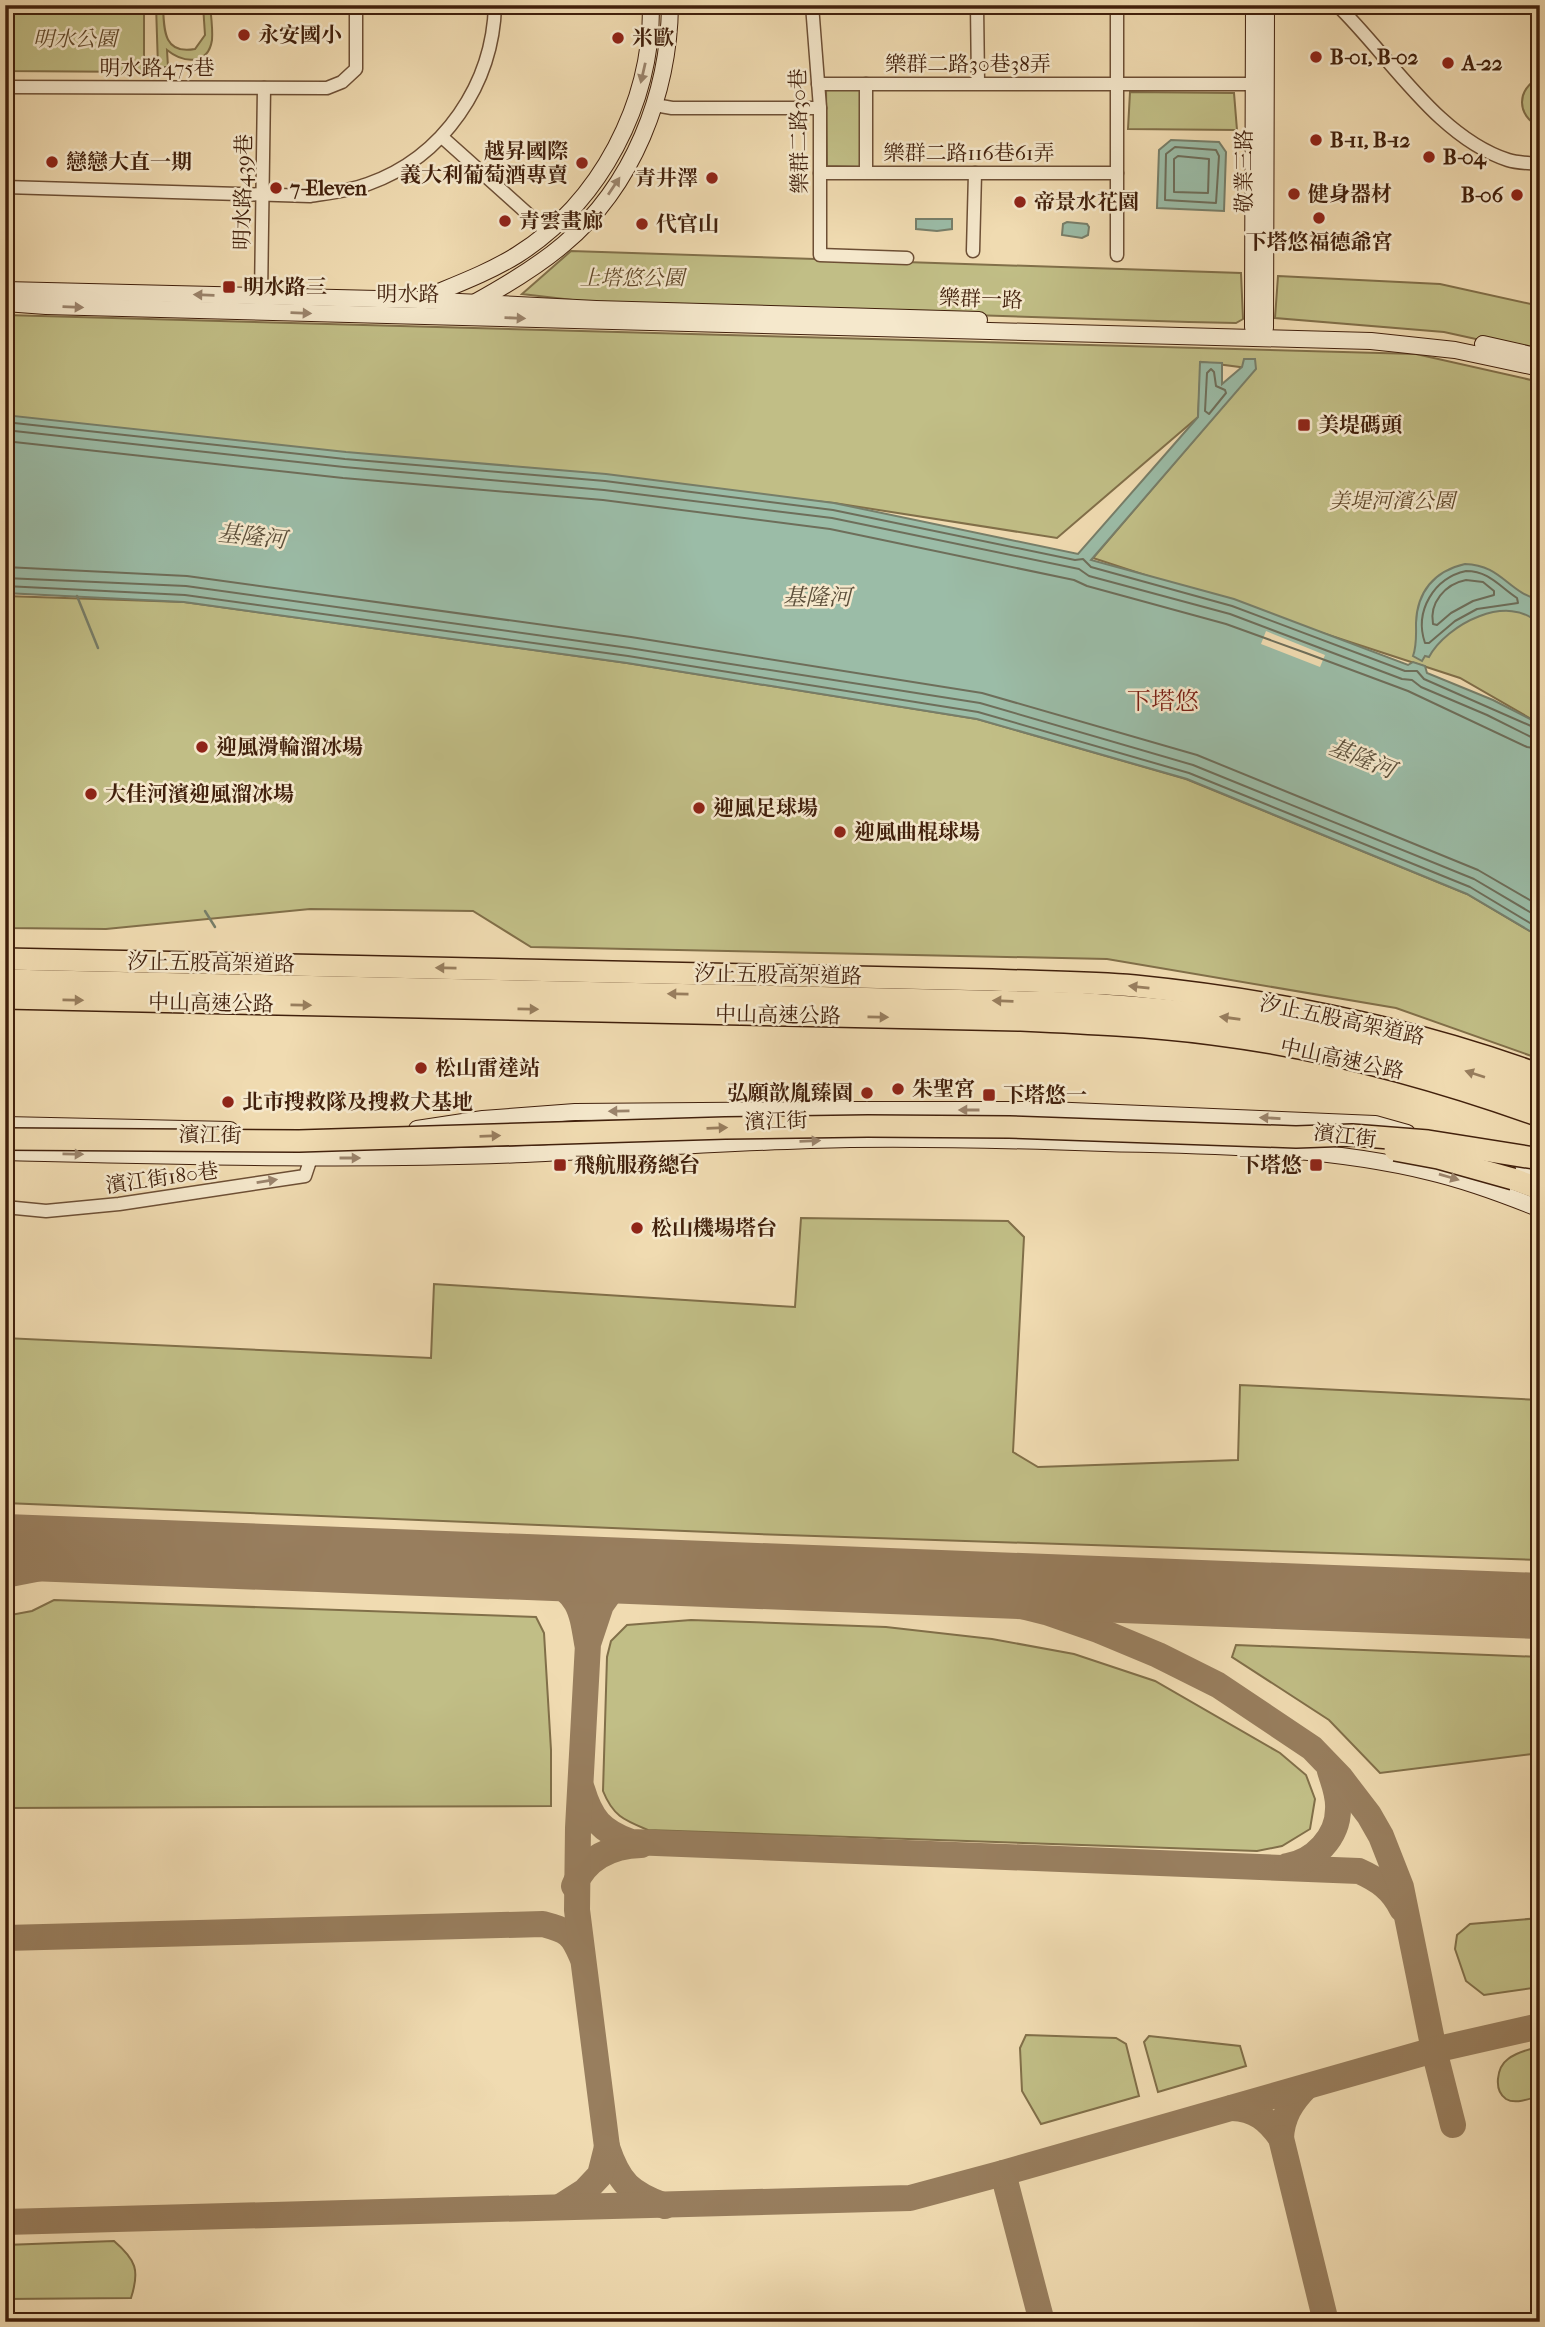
<svg xmlns="http://www.w3.org/2000/svg" width="1545" height="2327" font-family="'IM FELL French Canon','Noto Serif TC',serif">
  <style>
    .green { fill: #c1be86; stroke: #816f49; stroke-width: 2 }
    .water { fill: #9bbca7; stroke: #777e69; stroke-width: 2 }
    .pier { fill: #f0dbb1 }
    .lines { fill: none; stroke-linecap: round; stroke-linejoin: round }
    .shore { stroke: #6e6e5a; stroke-width: 2 }
    .stream { stroke: #777e69; stroke-width: 2.5 }
    .taxiway { stroke: #987e5e; stroke-width: 26 }
    .runway { stroke: #987e5e; stroke-width: 66 }
    .street-casing { stroke: #6d4f35; stroke-width: 15 }
    .secondary-casing { stroke: #41200c; stroke-width: 18 }
    .highway-casing { stroke: #41200c; stroke-width: 24 }
    .street { stroke: #f5e8cc; stroke-width: 12 }
    .secondary { stroke: #f5e8cc; stroke-width: 16 }
    .highway { stroke: #f0dbb1; stroke-width: 21 }
    .highway-bridge-casing { stroke: #41200c; stroke-width: 24; stroke-linecap: butt }
    .highway-bridge { stroke: #f0dbb1; stroke-width: 21 }
    .oneway { fill: #9b846c }
    .oneway2 { fill: #987e5e }
    .poi-dot { fill: #8f2418; stroke: #f5e8cc; stroke-width: 2.5 }
    .labels { text-anchor: middle; stroke-width: 5; stroke-linejoin: round; paint-order: stroke }
    .poi-label { font-size: 21px; font-weight: bold; fill: #41200c; stroke: #f5e8cc; text-anchor: start }
    .park-label { font-size: 21px; font-style: italic; fill: #61482a; stroke: #f5e8cc }
    .street-label { font-size: 21px; fill: #41200c; stroke: #f5e8cc }
    .water-label { font-size: 23px; font-style: italic; fill: #5c4f3a; stroke: #f5e8cc }
    .quarter-label { font-size: 24px; fill: #7a1f14; stroke: #f5e8cc }
  </style>
  <rect width="100%" height="100%" fill="#f0dbb1"/>
  <filter id="stains"><feTurbulence type="fractalNoise" baseFrequency=".00286" numOctaves="4"/><feColorMatrix values="0 0 0 0 .2 0 0 0 0 .09 0 0 0 0 .02 0 0 0 .5 -.17"/></filter>
  <radialGradient id="worn" r=".72"><stop offset=".6" stop-color="#630" stop-opacity="0"/><stop offset="1" stop-color="#630" stop-opacity=".3"/></radialGradient>
  <!-- green -->
  <g class="green">
    <polygon points="5,5 144,5 144,72 5,71"/>
    <path d="M156 5H163C164 29 163 55 195 49L205 35 203 5H210C211 16 213 29 212 40 208 66 183 63 167 50L168 67H158Z"/>
    <path d="M1540 78V127C1516 116 1516 88 1540 78Z"/>
    <polygon points="864,86 864,167 827,166 826,87"/>
    <polygon points="1130,92 1234,93 1237,130 1128,129"/>
    <polygon points="571,251 1241,273 1243,319 1236,323 1189,322 598,303 522,294"/>
    <polygon points="1278,276 1440,284 1540,306 1540,353 1444,332 1275,318"/>
    <polygon points="5,315 1416,354 1540,382 1540,724 1460,678 1093,558 1255,369 1201,362 1198,417 1057,538 834,503 5,419"/>
    <polygon points="5,596 184,602 627,663 977,719 1186,779 1467,894 1540,937 1540,1059 1396,1008 1107,959 531,947 473,911 310,909 106,929 5,928"/>
    <polygon points="801,1218 1008,1221 1024,1237 1013,1452 1038,1467 1238,1460 1240,1385 1540,1400 1540,1560 758,1534 5,1503 5,1338 431,1358 434,1284 795,1307"/>
    <polygon points="54,1600 536,1617 544,1633 551,1750 551,1806 5,1808 5,1616 32,1611"/>
    <path d="M691 1620 886 1627 992 1639 1074 1654 1155 1681 1280 1753 1306 1775 1315 1799 1310 1829 1282 1846 1257 1851 648 1830C624 1820 613 1816 603 1791L607 1657 611 1641 627 1625Z"/>
    <polygon points="1236,1645 1540,1657 1540,1753 1380,1773 1329,1720 1232,1657"/>
    <polygon points="1540,1918 1540,1987 1484,1995 1466,1981 1455,1949 1457,1935 1470,1924"/>
    <polygon points="1026,2035 1116,2038 1126,2044 1139,2096 1041,2124 1022,2091 1020,2048"/>
    <polygon points="1149,2036 1240,2046 1246,2066 1158,2092 1144,2042"/>
    <path d="M1540 2047V2096C1530 2098 1516 2105 1506 2099 1493 2090 1497 2067 1508 2059 1517 2052 1529 2049 1540 2047Z"/>
    <path d="M114 2241C136 2260 140 2270 131 2298L5 2299V2245Z"/>
  </g>
  <!-- water -->
  <g class="water">
    <polygon points="1171,140 1219,142 1226,152 1224,211 1157,208 1159,150"/>
    <polygon points="916,219 952,219 952,229 937,231 916,229"/>
    <polygon points="1067,222 1087,224 1089,227 1088,235 1082,238 1062,235 1063,224"/>
    <polygon points="1244,359 1255,359 1256,369 1091,560 1234,599 1408,665 1413,662 1425,666 1427,673 1493,700 1540,724 1540,937 1467,894 1187,779 977,719 627,663 184,602 5,593 5,415 346,452 606,474 834,503 1078,554 1198,417 1200,362 1222,363 1222,384 1242,367"/>
    <path d="M1465 564C1502 565 1507 592 1540 600V625C1509 591 1446 625 1429 657L1425 656 1422 661 1413 656C1417 645 1416 635 1416 623 1417 592 1434 571 1465 564Z"/>
  </g>
  <!-- pier -->
  <polygon class="pier" points="1266,631 1325,655 1320,667 1261,644"/>
  <g class="lines">
    <!-- shore -->
    <g class="shore">
      <polygon points="1175,147 1216,150 1219,156 1216,203 1165,200 1166,154"/>
      <polygon points="1178,156 1209,159 1208,193 1174,192 1174,159"/>
      <polygon points="1211,369 1214,372 1216,386 1225,390 1226,393 1209,414 1205,411 1207,373"/>
      <polyline points="5,422 345,459 605,481 833,510 1075,560 1083,559 1091,567 1232,606 1405,671 1417,671 1424,679 1540,730"/>
      <polyline points="5,430 344,467 604,490 832,518 1079,569 1089,576 1230,614 1402,679 1412,680 1421,687 1487,715 1531,737 1540,739"/>
      <polyline points="5,441 343,478 603,500 830,529 1074,580 1087,586 1226,624 1306,653 1408,691 1527,747 1540,749"/>
      <polyline points="5,567 187,576 631,637 982,693 1197,755 1478,870 1540,906"/>
      <path d="M1466 571C1489 571 1499 586 1517 598L1518 603 1477 609 1455 621 1429 643H1425C1414 611 1434 578 1466 571Z"/>
      <polyline points="5,578 186,586 629,648 980,703 1193,765 1474,879 1540,918"/>
      <path d="M1466 580 1483 582 1494 591V595L1473 601 1451 613 1437 625 1433 624C1429 603 1445 584 1466 580Z"/>
      <polyline points="5,586 185,595 628,656 978,712 1189,773 1470,887 1540,929"/>
    </g>
    <!-- stream -->
    <g class="stream">
      <polyline points="77,596 98,648"/>
      <polyline points="205,911 215,927"/>
    </g>
    <!-- taxiway -->
    <g class="taxiway">
      <path d="M5 1575 72 1562 192 1554 545 1576C579 1595 581 1606 587 1643"/>
      <path d="M582 1789C591 1819 601 1831 631 1842L1359 1871C1379 1880 1392 1889 1402 1909"/>
      <path d="M1287 1866C1314 1862 1338 1837 1338 1809 1339 1795 1334 1784 1330 1771"/>
      <path d="M574 1886C586 1858 611 1846 641 1845"/>
      <path d="M5 1938 543 1924C568 1931 572 1933 582 1957"/>
      <path d="M1232 2108C1255 2109 1268 2119 1281 2138 1282 2117 1291 2102 1306 2087"/>
      <polyline points="1281,2138 1326,2322"/>
      <polyline points="1003,2173 1042,2322"/>
      <path d="M665 2206C630 2193 619 2183 607 2147L577 1910 578 1828 588 1644 601 1605 611 1591 623 1582 885 1580 939 1588 993 1599 1046 1612 1098 1630 1158 1655 1218 1685 1312 1748 1340 1777 1369 1815 1381 1836 1401 1887 1434 2050 1453 2125"/>
      <polyline points="560,2207 585,2191 600,2175 607,2147"/>
      <polyline points="5,2222 910,2198 1003,2173 1434,2050 1540,2026"/>
    </g>
    <!-- runway -->
    <polyline class="runway" points="5,1547 1540,1606"/>
    <defs>
      <g id="street">
        <polyline points="812,5 820,108 820,255 907,258"/>
        <polyline points="977,5 978,83"/>
        <path d="M1337 5C1389 55 1437 137 1508 160 1517 163 1529 163 1540 164"/>
        <polyline points="818,84 1254,84"/>
        <polyline points="866,84 866,172"/>
        <polyline points="5,87 327,88 342,82 356,69 356,5"/>
        <polyline points="655,105 672,108 820,108"/>
        <polyline points="442,137 538,223 546,232"/>
        <polyline points="820,173 1117,173"/>
        <path d="M5 187 310 196C329 193 349 191 368 184 444 157 493 84 495 5"/>
        <polyline points="973,251 975,173"/>
        <polyline points="1117,255 1117,5"/>
        <polyline points="261,297 264,88"/>
        <polyline points="5,1207 46,1211 119,1204 305,1176 311,1158"/>
      </g>
      <g id="secondary">
        <polyline points="1254,5 1253,316 1253,327 1258,338"/>
        <polyline points="5,290 419,300 596,309 979,320"/>
        <path d="M424 298C455 285 488 273 517 255 601 202 652 103 651 5"/>
        <polyline points="5,303 46,306 1371,341 1455,350 1540,368"/>
        <path d="M474 303C505 286 537 267 564 244 633 186 669 94 670 5"/>
        <polyline points="1258,338 1265,328 1266,5"/>
        <polyline points="1483,344 1540,357"/>
        <polyline points="5,1125 230,1130"/>
        <polyline points="417,1129 483,1119 575,1112 840,1110 1048,1110 1375,1124 1407,1133"/>
        <path d="M5 1152C178 1156 351 1161 525 1154 633 1149 742 1141 850 1139 935 1138 1021 1140 1106 1143 1214 1146 1324 1146 1430 1172 1468 1181 1503 1194 1540 1209"/>
        <polyline points="1499,1161 1540,1173"/>
      </g>
      <polyline id="highway" points="1513,1179 1540,1189"/>
    </defs>
    <!-- street casing -->
    <use href="#street" class="street-casing"/>
    <!-- secondary casing -->
    <use href="#secondary" class="secondary-casing"/>
    <!-- highway casing -->
    <use href="#highway" class="highway-casing"/>
    <!-- street -->
    <use href="#street" class="street"/>
    <!-- secondary -->
    <use href="#secondary" class="secondary"/>
    <!-- highway -->
    <use href="#highway" class="highway"/>
    <defs>
      <g id="highway-bridge">
        <path d="M5 959 992 980C1039 982 1088 982 1135 986 1273 1000 1409 1027 1540 1075"/>
        <path d="M5 980 1076 1003C1115 1006 1154 1008 1193 1013 1311 1028 1428 1055 1540 1096"/>
        <path d="M5 998 1021 1020C1085 1023 1149 1026 1213 1034 1325 1048 1434 1078 1540 1116"/>
        <polyline points="5,1139 299,1141 725,1128 868,1126 1009,1127 1296,1137 1352,1135 1428,1141 1540,1159"/>
        <polyline points="1395,1150 1438,1158 1513,1179"/>
      </g>
    </defs>
    <!-- highway-bridge casing -->
    <use href="#highway-bridge" class="highway-bridge-casing"/>
    <!-- highway-bridge -->
    <use href="#highway-bridge" class="highway-bridge"/>
  </g>
  <!-- one-way arrows -->
  <defs><path id="oneway-solid" d="M-6-.8H1V-3.2L6.5 0L1 3.2V.8H-6Z" transform="scale(1.75)"/></defs>
  <g class="oneway">
    <use href="#oneway-solid" transform="translate(643 73) rotate(103)"/>
    <use href="#oneway-solid" transform="translate(614 186) rotate(-56)"/>
    <use href="#oneway-solid" transform="translate(204 295) rotate(-178)"/>
    <use href="#oneway-solid" transform="translate(73 307) rotate(2)"/>
    <use href="#oneway-solid" transform="translate(301 313) rotate(2)"/>
    <use href="#oneway-solid" transform="translate(515 318) rotate(2)"/>
    <use href="#oneway-solid" transform="translate(969 1110) rotate(180)"/>
    <use href="#oneway-solid" transform="translate(619 1111) rotate(179)"/>
    <use href="#oneway-solid" transform="translate(1270 1118) rotate(-177)"/>
    <use href="#oneway-solid" transform="translate(810 1141) rotate(-2)"/>
    <use href="#oneway-solid" transform="translate(73 1154) rotate(1)"/>
    <use href="#oneway-solid" transform="translate(350 1158)"/>
    <use href="#oneway-solid" transform="translate(1449 1177) rotate(16)"/>
    <use href="#oneway-solid" transform="translate(267 1181) rotate(-9)"/>
  </g>
  <g class="oneway2">
    <use href="#oneway-solid" transform="translate(446 968) rotate(-179)"/>
    <use href="#oneway-solid" transform="translate(1139 987) rotate(-174)"/>
    <use href="#oneway-solid" transform="translate(678 994) rotate(-179)"/>
    <use href="#oneway-solid" transform="translate(73 1000) rotate(1)"/>
    <use href="#oneway-solid" transform="translate(1003 1001) rotate(-178)"/>
    <use href="#oneway-solid" transform="translate(301 1005) rotate(1)"/>
    <use href="#oneway-solid" transform="translate(528 1009) rotate(1)"/>
    <use href="#oneway-solid" transform="translate(878 1017) rotate(1)"/>
    <use href="#oneway-solid" transform="translate(1230 1018) rotate(-172)"/>
    <use href="#oneway-solid" transform="translate(1475 1074) rotate(-162)"/>
    <use href="#oneway-solid" transform="translate(717 1128) rotate(-2)"/>
    <use href="#oneway-solid" transform="translate(490 1136) rotate(-2)"/>
  </g>
  <!-- markers -->
  <g class="poi-dot">
    <circle cx="244" cy="35" r="7"/>
    <circle cx="618" cy="38" r="7"/>
    <circle cx="1316" cy="57" r="7"/>
    <circle cx="1448" cy="63" r="7"/>
    <circle cx="1316" cy="140" r="7"/>
    <circle cx="1429" cy="157" r="7"/>
    <circle cx="52" cy="162" r="7"/>
    <circle cx="582" cy="163" r="7"/>
    <circle cx="712" cy="178" r="7"/>
    <circle cx="276" cy="188" r="7"/>
    <circle cx="1294" cy="194" r="7"/>
    <circle cx="1517" cy="195" r="7"/>
    <circle cx="1020" cy="202" r="7"/>
    <circle cx="1319" cy="218" r="7"/>
    <circle cx="505" cy="221" r="7"/>
    <circle cx="642" cy="224" r="7"/>
    <rect x="222" y="280" width="14" height="14" rx="3.5"/>
    <rect x="1297" y="418" width="14" height="14" rx="3.5"/>
    <circle cx="202" cy="747" r="7"/>
    <circle cx="91" cy="794" r="7"/>
    <circle cx="699" cy="808" r="7"/>
    <circle cx="840" cy="832" r="7"/>
    <circle cx="421" cy="1068" r="7"/>
    <circle cx="898" cy="1089" r="7"/>
    <circle cx="867" cy="1093" r="7"/>
    <rect x="982" y="1088" width="14" height="14" rx="3.5"/>
    <circle cx="228" cy="1102" r="7"/>
    <rect x="553" y="1158" width="14" height="14" rx="3.5"/>
    <rect x="1309" y="1158" width="14" height="14" rx="3.5"/>
    <circle cx="637" cy="1228" r="7"/>
  </g>
  <g class="labels">
    <!-- poi labels -->
    <g class="poi-label">
      <text x="258" y="42">永安國小</text>
      <text x="632" y="45">米歐</text>
      <text x="1330" y="64">B-01, B-02</text>
      <text x="1462" y="70">A-22</text>
      <text x="1330" y="147">B-11, B-12</text>
      <text x="568" y="158" text-anchor="end">越昇國際<tspan x="568" dy="24">義大利葡萄酒專賣</tspan></text>
      <text x="1443" y="164">B-04</text>
      <text x="66" y="169">戀戀大直一期</text>
      <text x="698" y="185" text-anchor="end">青井澤</text>
      <text x="290" y="195">7-Eleven</text>
      <text x="1308" y="201">健身器材</text>
      <text x="1503" y="202" text-anchor="end">B-06</text>
      <text x="1034" y="209">帝景水花園</text>
      <text x="519" y="228">青雲畫廊</text>
      <text x="656" y="231">代官山</text>
      <text x="1319" y="249" text-anchor="middle">下塔悠福德爺宮</text>
      <text x="243" y="294">明水路三</text>
      <text x="1318" y="432">美堤碼頭</text>
      <text x="216" y="754">迎風滑輪溜冰場</text>
      <text x="105" y="801">大佳河濱迎風溜冰場</text>
      <text x="713" y="815">迎風足球場</text>
      <text x="854" y="839">迎風曲棍球場</text>
      <text x="435" y="1075">松山雷達站</text>
      <text x="912" y="1096">朱聖宮</text>
      <text x="853" y="1100" text-anchor="end">弘願歆胤臻園</text>
      <text x="1003" y="1102">下塔悠一</text>
      <text x="242" y="1109">北市搜救隊及搜救犬基地</text>
      <text x="574" y="1172">飛航服務總台</text>
      <text x="1302" y="1172" text-anchor="end">下塔悠</text>
      <text x="651" y="1235">松山機場塔台</text>
    </g>
    <!-- park labels -->
    <g class="park-label">
      <text x="75" y="46">明水公園</text>
      <text x="632" y="285">上塔悠公園</text>
      <text x="1392" y="508">美堤河濱公園</text>
    </g>
    <!-- street labels -->
    <g class="street-label">
      <text x="968" y="71">樂群二路30巷38弄</text>
      <text x="157" y="75">明水路475巷</text>
      <text transform="translate(799 131) rotate(-91)" y="7">樂群二路30巷</text>
      <text x="969" y="160">樂群二路116巷61弄</text>
      <text transform="translate(1244 171) rotate(-90)" y="7">敬業三路</text>
      <text transform="translate(243 192) rotate(-89)" y="7">明水路439巷</text>
      <text x="408" y="301">明水路</text>
      <text transform="translate(981 299) rotate(2)" y="7">樂群一路</text>
      <text transform="translate(211 963) rotate(1)" y="7">汐止五股高架道路</text>
      <text transform="translate(778 975) rotate(1)" y="7">汐止五股高架道路</text>
      <text transform="translate(211 1003) rotate(1)" y="7">中山高速公路</text>
      <text transform="translate(778 1015) rotate(1)" y="7">中山高速公路</text>
      <text transform="translate(1342 1020) rotate(12)" y="7">汐止五股高架道路</text>
      <text transform="translate(1342 1059) rotate(12)" y="7">中山高速公路</text>
      <text transform="translate(776 1121) rotate(-2)" y="7">濱江街</text>
      <text transform="translate(210 1135) rotate(1)" y="7">濱江街</text>
      <text transform="translate(1345 1136) rotate(7)" y="7">濱江街</text>
      <text transform="translate(162 1178) rotate(-8)" y="7">濱江街180巷</text>
    </g>
    <!-- water labels -->
    <g class="water-label">
      <text transform="translate(252 536) rotate(6)" y="8">基隆河</text>
      <text x="817" y="605">基隆河</text>
      <text transform="translate(1362 758) rotate(22)" y="8">基隆河</text>
    </g>
    <!-- quarter labels -->
    <g class="quarter-label">
      <text x="1163" y="709">下塔悠</text>
    </g>
  </g>
  <!-- margin -->
  <rect width="1545" height="2327" fill="none" stroke="#f0dbb1" stroke-width="28"/>
  <rect x="7" y="7" width="1531" height="2313" fill="none" stroke="#41200c" stroke-width="3.5"/>
  <rect x="14" y="14" width="1517" height="2299" fill="none" stroke="#41200c" stroke-width="2"/>
  <rect width="100%" height="100%" filter="url(#stains)"/>
  <rect width="100%" height="100%" fill="url(#worn)"/>
</svg>
